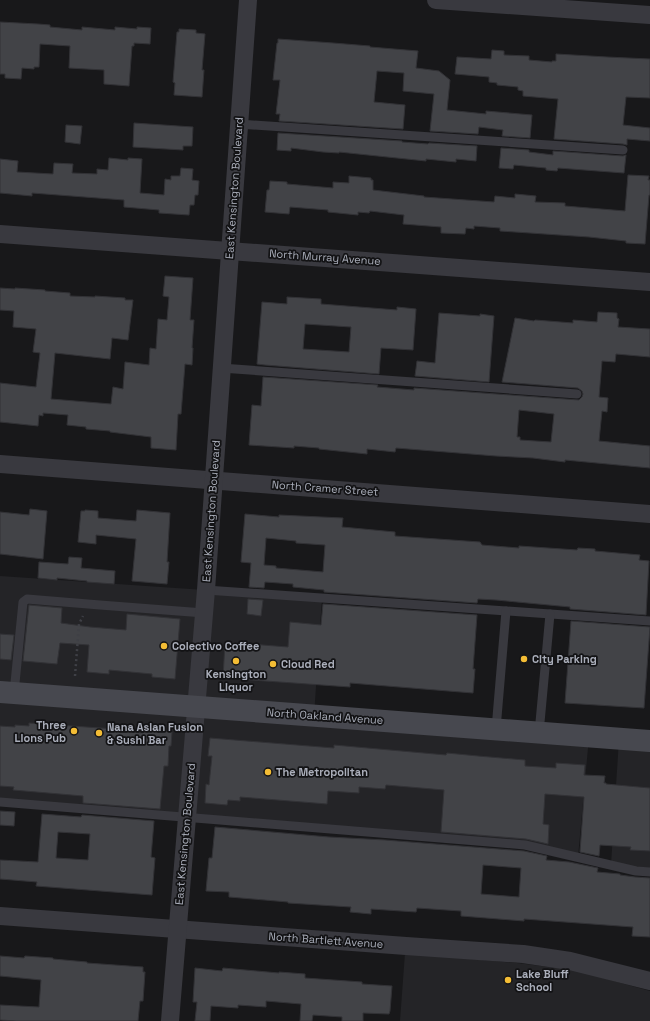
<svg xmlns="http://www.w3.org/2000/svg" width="650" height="1021" font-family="'Space Grotesk',sans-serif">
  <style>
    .built { fill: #242427 }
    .building { fill: #424347; stroke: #323236; fill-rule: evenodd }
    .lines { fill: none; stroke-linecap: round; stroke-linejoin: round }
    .path { stroke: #3f4046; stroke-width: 2.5; stroke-dasharray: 2 3; stroke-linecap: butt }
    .service { stroke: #39393f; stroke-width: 9 }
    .minor { stroke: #39393f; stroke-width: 18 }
    .secondary { stroke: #47484f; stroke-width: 22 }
    .poi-dot { fill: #f4bd35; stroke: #131315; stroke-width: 1.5 }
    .labels { text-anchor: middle; stroke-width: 3.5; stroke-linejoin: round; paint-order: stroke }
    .street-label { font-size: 11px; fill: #aaaeba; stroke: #131315 }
    .poi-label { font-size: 11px; font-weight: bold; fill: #aaaeba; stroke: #131315; text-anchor: start }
  </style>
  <rect width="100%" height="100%" fill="#18181a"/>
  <!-- built -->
  <g class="built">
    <polygon points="0,576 322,598 314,716 589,737 578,857 525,845 0,802"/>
    <polygon points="619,739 650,741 650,872 611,865"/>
    <polygon points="405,953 517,963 574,970 650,991 650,1021 400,1021"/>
  </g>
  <!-- building -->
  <g class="building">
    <polygon points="0,22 38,24 50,25 50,27 82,30 82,27 115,30 115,27 137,29 137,27 151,28 150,44 134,43 134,46 132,46 129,86 104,84 104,70 69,68 70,46 40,44 39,67 34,67 34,69 22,68 21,79 5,78 5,74 0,74"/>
    <polygon points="179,29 196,30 196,33 205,34 202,70 204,70 202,97 174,95 175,83 173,82 177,32 179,32"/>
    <polygon points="278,39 333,43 370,46 370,47 418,51 416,68 439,71 450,80 447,110 486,114 486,111 532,115 530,138 502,136 503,130 479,127 478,134 430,131 434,94 403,91 404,73 377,71 374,102 405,105 403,129 279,121 280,114 276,114 280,80 273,80 277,43 278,43"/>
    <polygon points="492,50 504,51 504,55 529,56 529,60 552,62 552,61 556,61 556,54 607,57 650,59 650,98 626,97 623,125 650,128 650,141 627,139 627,145 623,144 554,139 558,99 523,96 523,91 518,90 518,87 497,85 497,83 489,82 489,77 455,74 457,57 491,59"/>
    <polygon points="134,123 193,127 192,146 183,146 183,150 133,147"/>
    <polygon points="66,125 82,126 80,144 65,142"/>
    <polygon points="278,133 402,141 402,142 428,144 429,143 477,146 476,161 456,159 456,162 426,159 426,161 339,152 339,153 323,152 291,148 291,151 277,150"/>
    <polygon points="501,148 529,150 529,152 553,155 553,151 623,156 626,155 624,173 558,168 557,171 546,170 546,168 514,165 513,169 499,168"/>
    <polygon points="109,158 128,160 128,158 142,159 140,193 164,195 165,179 171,180 171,176 180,176 181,168 193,169 192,180 199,181 198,195 195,195 194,205 190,205 189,215 159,213 159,210 124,207 124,200 32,193 32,196 0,193 0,159 18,161 17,172 53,174 54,163 73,164 72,173 97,174 97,169 108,170"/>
    <polygon points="628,175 649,176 648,180 650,180 650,195 649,195 645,244 626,243 626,241 589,237 500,231 500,228 474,226 474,229 466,228 465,234 441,233 441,227 403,224 404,215 370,211 369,213 358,212 358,215 328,212 328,210 290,207 289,214 265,212 267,190 269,190 270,181 287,182 287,184 333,188 333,182 349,183 349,176 371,178 371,180 373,180 373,190 424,196 424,197 494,202 495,196 515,198 515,194 536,196 535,202 565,203 565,206 625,211"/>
    <polygon points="165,276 193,278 190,320 194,320 192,348 193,348 192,365 185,364 181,414 178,414 176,450 151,448 151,437 110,432 110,431 86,429 86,427 67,425 68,415 43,413 43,416 39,415 38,426 0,422 0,383 36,387 40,353 33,352 36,329 13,327 14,311 0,310 0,288 15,289 15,288 45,290 45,291 70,293 70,296 95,297 95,296 125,298 125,300 133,300 128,340 112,338 110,359 55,353 51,399 111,404 113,387 123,389 125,362 149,365 150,348 156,349 158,319 167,320 169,297 163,296"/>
    <path d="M287 297 321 299V304L397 310V307L416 309 413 350 381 348 379 374 265 365 257 364 262 302 287 304ZM305 324 351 327 349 352 303 349Z"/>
    <path d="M598 312 617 313V318L619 319 618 327 650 329V357L616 354 615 362 602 361 599 397 608 398 607 412 602 411 599 441 650 446V468L565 460V462L533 458 496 456 396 448 395 452 367 449V454L319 449V448L294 446V448L249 445 252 405 261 406 263 377 378 385 377 387 414 390V388L579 400 582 397 583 394 582 391 578 388 502 382 515 318 534 321 535 320 573 323V320L597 322ZM519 410 554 414 551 442 520 440V437H517Z"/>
    <polygon points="439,313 480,316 480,314 494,316 489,382 415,376 417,361 435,363"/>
    <polygon points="30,509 47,511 43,559 0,554 0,512 29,515"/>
    <polygon points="85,510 98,511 98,518 136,521 137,510 170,513 167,562 169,562 167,584 132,581 136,539 96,535 96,544 78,542 81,511 85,511"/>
    <path d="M245 514 279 517V515L343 518 342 527 395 532V536L480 542 482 545 519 548V546L577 550 578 548 595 549V551L640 555 639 560 649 561 646 615 570 609V607L496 600 478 599 477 603 324 592V590L293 587V584L265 582 264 588 249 587 251 563 241 562ZM266 538 296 541V543L325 545 323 572 276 568V566L264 565Z"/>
    <polygon points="69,557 82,558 81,568 115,571 114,584 87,582 87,581 57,578 57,580 38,578 39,562 68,564"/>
    <polygon points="248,599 263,600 261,616 247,614"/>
    <polygon points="323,604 477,615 473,669 475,669 473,693 350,683 350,687 223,678 225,642 288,647 290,622 321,625"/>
    <polygon points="29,605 62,608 61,623 90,627 126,630 127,614 180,619 175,679 152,677 152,674 109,670 109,674 87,672 89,645 60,643 57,664 23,661"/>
    <polygon points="571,621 650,627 644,708 565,703"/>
    <polygon points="0,634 14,635 11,660 0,659"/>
    <polygon points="29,723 115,729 115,731 143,733 143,730 172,732 171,746 169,746 168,766 164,766 160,809 83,803 83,796 13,790 14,787 0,786 0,726 15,727 15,725 29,726"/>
    <polygon points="210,738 334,748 334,745 446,755 447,753 478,756 525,760 525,766 556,768 556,763 585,765 584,775 605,776 604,783 606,783 606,784 650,788 650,851 630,850 631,847 600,845 599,856 580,852 584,797 545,794 543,824 549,825 548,844 526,839 441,832 444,790 386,785 385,789 359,787 359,793 328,791 327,804 240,797 240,801 228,800 227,805 205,803 206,784 209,785 212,756 208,756"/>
    <polygon points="0,811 15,812 14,826 0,825"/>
    <path d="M42 814 81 817 82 815 154 821 151 857 155 858 152 895 36 886 37 882 0 879V860L38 862ZM58 832 90 834 88 860 56 858Z"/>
    <path d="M215 827 329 837 385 840 524 851 547 856 546 860 569 862 598 868 597 872 620 874V875L635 877 650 878V937L632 936 633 927 524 919V921L461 916V911L417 908 416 912 371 909V914L350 912 351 907 288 903V902L229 897V892L206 891 209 858H212ZM483 865 521 868 519 897 481 894Z"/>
    <polygon points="0,956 24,958 25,956 53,958 53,959 87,962 87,963 143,967 143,972 145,972 143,1001 140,1001 138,1021 16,1021 0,1020 0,1005 39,1007 41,980 0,976"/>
    <polygon points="195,968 222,971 223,968 279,973 279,972 305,974 305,978 362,982 362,984 392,986 390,1011 389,1014 363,1013 363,1021 342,1021 342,1017 313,1015 312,1021 300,1021 301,1004 266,1001 266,1007 238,1005 238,1008 211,1006 210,1021 195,1021 197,1002 193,1002"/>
  </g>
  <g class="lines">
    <!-- path -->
    <polyline class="path" points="75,676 79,624 83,616"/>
    <!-- service -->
    <g class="service">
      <polyline points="239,124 623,150"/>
      <polyline points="221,368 577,394"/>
      <polyline points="206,590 650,621"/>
      <polyline points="14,693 23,602 27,599 100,605 204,613"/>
      <polyline points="496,729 506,611"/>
      <polyline points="539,733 550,614"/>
      <polyline points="0,802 525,845 636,871 650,872"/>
    </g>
    <!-- minor -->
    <g class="minor">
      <polyline points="436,0 650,15"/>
      <polyline points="0,234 650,282"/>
      <polyline points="0,464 650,514"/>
      <polyline points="0,916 406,946 523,954 570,961 650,981"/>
      <polyline points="170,1021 206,590 248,0"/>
    </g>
    <!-- secondary -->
    <polyline class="secondary" points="0,692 650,741"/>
  </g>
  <!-- markers -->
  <g class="poi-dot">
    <circle cx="164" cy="646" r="4"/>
    <circle cx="524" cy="659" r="4"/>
    <circle cx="236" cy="661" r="4"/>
    <circle cx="273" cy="664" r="4"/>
    <circle cx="74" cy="731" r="4"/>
    <circle cx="99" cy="733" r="4"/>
    <circle cx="268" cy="772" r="4"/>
    <circle cx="508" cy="980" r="4"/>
  </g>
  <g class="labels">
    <!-- street labels -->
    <g class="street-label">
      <text transform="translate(234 188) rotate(-86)" y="4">East Kensington Boulevard</text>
      <text transform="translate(325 257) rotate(4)" y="4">North Murray Avenue</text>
      <text transform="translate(325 488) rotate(4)" y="4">North Cramer Street</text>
      <text transform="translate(211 511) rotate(-86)" y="4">East Kensington Boulevard</text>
      <text transform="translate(325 716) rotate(4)" y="4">North Oakland Avenue</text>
      <text transform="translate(185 834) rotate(-85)" y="4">East Kensington Boulevard</text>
      <text transform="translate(326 940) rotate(4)" y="4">North Bartlett Avenue</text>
    </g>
    <!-- poi labels -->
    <g class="poi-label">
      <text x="172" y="650">Colectivo Coffee</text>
      <text x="532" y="663">City Parking</text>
      <text x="281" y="668">Cloud Red</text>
      <text x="236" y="678" text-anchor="middle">Kensington<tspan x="236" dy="13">Liquor</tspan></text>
      <text x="66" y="729" text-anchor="end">Three<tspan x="66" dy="13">Lions Pub</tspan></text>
      <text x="107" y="731">Nana Asian Fusion<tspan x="107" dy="13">&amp; Sushi Bar</tspan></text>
      <text x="276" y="776">The Metropolitan</text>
      <text x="516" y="978">Lake Bluff<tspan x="516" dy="13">School</tspan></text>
    </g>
  </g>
</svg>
